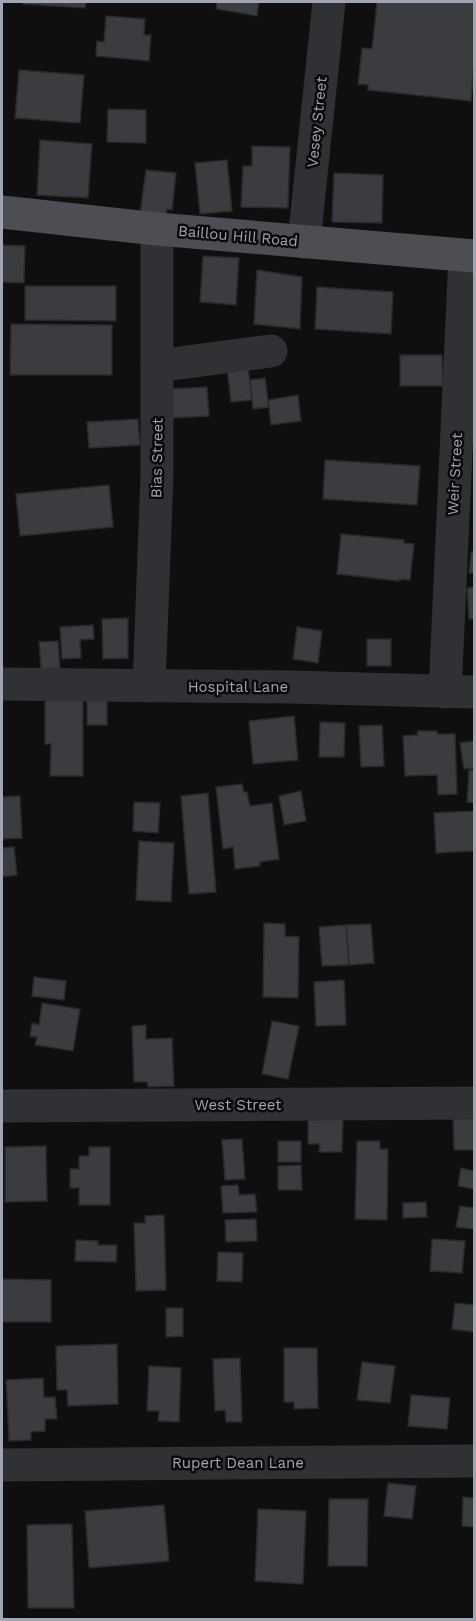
<svg xmlns="http://www.w3.org/2000/svg" width="476" height="1621" font-family="'Work Sans',sans-serif">
  <style>
    .building { fill: #3b3c40; stroke: #29292c; stroke-width: 1.5 }
    .lines { fill: none; stroke-linecap: round; stroke-linejoin: round }
    .minor { stroke: #303135; stroke-width: 33 }
    .major { stroke: #4c4e54; stroke-width: 33 }
    .labels { text-anchor: middle; stroke-width: 5; stroke-linejoin: round; paint-order: stroke }
    .street-label { font-size: 15px; fill: #a0a5b1; stroke: #0a0a0b }
  </style>
  <rect width="100%" height="100%" fill="#0f0f10"/>
  <!-- building -->
  <g class="building">
    <polygon points="23,2 86,2 85,8 23,4"/>
    <polygon points="217,2 259,2 257,16 216,9"/>
    <polygon points="377,2 474,2 474,61 471,101 368,90 368,85 358,84 362,48 372,49"/>
    <polygon points="106,16 145,19 144,35 151,35 149,61 96,56 97,41 104,42"/>
    <polygon points="19,70 84,75 80,123 15,118"/>
    <polygon points="108,109 146,110 146,143 107,142"/>
    <polygon points="40,140 92,144 88,198 37,195"/>
    <polygon points="252,146 290,147 288,208 241,207 243,166 252,166"/>
    <polygon points="227,160 232,211 200,214 195,163"/>
    <polygon points="146,170 176,173 172,210 167,209 166,216 140,213"/>
    <polygon points="334,173 383,175 382,223 332,222"/>
    <polygon points="2,245 25,246 24,283 2,282"/>
    <polygon points="203,256 239,258 236,305 200,302"/>
    <polygon points="257,270 302,277 300,329 254,324"/>
    <polygon points="25,286 116,286 116,321 25,320"/>
    <polygon points="317,287 393,292 391,334 315,329"/>
    <polygon points="11,324 112,325 112,375 10,375"/>
    <polygon points="400,355 442,355 443,386 400,386"/>
    <polygon points="248,366 252,400 231,402 227,369"/>
    <polygon points="265,378 269,407 253,409 250,380"/>
    <polygon points="207,387 209,416 170,418 168,389"/>
    <polygon points="298,395 301,421 271,425 268,400"/>
    <polygon points="138,419 140,445 89,448 87,422"/>
    <polygon points="325,460 420,466 417,505 323,499"/>
    <polygon points="109,485 113,527 20,536 16,494"/>
    <polygon points="341,534 404,540 404,543 414,544 410,580 399,579 400,581 337,574"/>
    <polygon points="471,552 474,552 474,573 469,573"/>
    <polygon points="474,587 474,619 469,619 467,588"/>
    <polygon points="128,618 128,658 103,659 102,619"/>
    <polygon points="93,625 94,639 80,640 81,658 62,659 60,627"/>
    <polygon points="297,627 322,631 318,663 293,659"/>
    <rect x="367" y="639" width="24" height="27"/>
    <polygon points="58,641 60,668 41,669 39,642"/>
    <rect x="87" y="695" width="20" height="30"/>
    <polygon points="45,699 83,699 83,776 50,776 51,744 45,744"/>
    <polygon points="294,716 298,760 253,764 249,721"/>
    <polygon points="320,722 345,723 344,757 319,757"/>
    <polygon points="382,725 384,766 361,767 359,726"/>
    <polygon points="418,731 437,731 438,734 455,734 457,794 438,795 437,775 405,776 403,736 417,735"/>
    <polygon points="474,741 474,768 464,769 460,743"/>
    <polygon points="469,770 474,770 474,803 467,802"/>
    <polygon points="242,784 244,792 247,792 250,806 272,803 279,859 260,862 260,866 235,869 233,847 223,849 216,787"/>
    <polygon points="301,791 306,821 284,825 279,796"/>
    <polygon points="208,793 216,892 189,894 181,796"/>
    <polygon points="20,796 22,838 2,839 2,797"/>
    <polygon points="134,802 160,803 158,833 133,831"/>
    <polygon points="474,811 474,851 436,853 434,813"/>
    <polygon points="139,841 174,843 171,902 136,900"/>
    <polygon points="14,847 17,875 2,877 2,848"/>
    <polygon points="264,923 285,924 285,936 299,937 298,998 263,997"/>
    <polygon points="371,924 374,963 349,965 346,925"/>
    <polygon points="346,925 349,965 322,966 319,927"/>
    <polygon points="34,977 66,981 64,1000 32,996"/>
    <polygon points="344,980 346,1025 316,1026 314,982"/>
    <polygon points="42,1003 80,1009 73,1051 35,1045 37,1037 30,1036 32,1023 39,1025"/>
    <polygon points="272,1021 299,1026 288,1079 262,1074"/>
    <polygon points="146,1025 146,1039 172,1038 174,1086 148,1087 147,1082 134,1082 132,1026"/>
    <polygon points="453,1118 474,1118 474,1150 454,1150"/>
    <polygon points="308,1119 343,1119 342,1152 319,1152 320,1144 308,1144"/>
    <polygon points="242,1139 245,1179 225,1180 222,1140"/>
    <rect x="278" y="1141" width="23" height="21"/>
    <polygon points="357,1141 380,1141 380,1149 388,1149 387,1220 355,1219"/>
    <polygon points="46,1146 47,1201 5,1202 5,1147"/>
    <polygon points="89,1147 110,1147 110,1205 79,1205 79,1188 70,1188 70,1169 79,1169 79,1156 89,1156"/>
    <polygon points="301,1165 302,1190 278,1190 278,1166"/>
    <polygon points="461,1168 474,1171 474,1189 458,1186"/>
    <polygon points="238,1185 239,1195 255,1194 257,1212 223,1213 221,1186"/>
    <polygon points="426,1202 427,1217 403,1218 403,1203"/>
    <polygon points="460,1206 474,1208 474,1229 456,1227"/>
    <polygon points="164,1215 166,1290 136,1291 134,1223 145,1223 145,1216"/>
    <polygon points="256,1219 257,1241 226,1242 225,1220"/>
    <polygon points="432,1239 465,1241 462,1273 430,1271"/>
    <polygon points="76,1240 98,1241 98,1245 117,1245 116,1262 75,1261"/>
    <polygon points="218,1252 243,1253 242,1282 217,1281"/>
    <polygon points="2,1279 51,1280 51,1322 2,1322"/>
    <polygon points="455,1303 474,1305 474,1332 452,1329"/>
    <polygon points="166,1308 183,1308 183,1336 166,1337"/>
    <polygon points="117,1344 118,1404 68,1406 67,1390 57,1390 56,1346"/>
    <polygon points="284,1348 317,1348 318,1408 294,1409 294,1402 284,1402"/>
    <polygon points="240,1358 242,1422 226,1422 225,1410 215,1411 213,1359"/>
    <polygon points="362,1362 395,1366 390,1403 357,1400"/>
    <polygon points="149,1366 181,1368 179,1422 158,1421 159,1411 147,1411"/>
    <polygon points="43,1378 44,1397 55,1397 57,1419 45,1419 45,1431 31,1432 31,1440 9,1441 6,1380"/>
    <polygon points="411,1395 450,1398 447,1429 408,1426"/>
    <polygon points="388,1483 416,1486 412,1519 384,1516"/>
    <polygon points="463,1497 474,1498 474,1527 462,1526"/>
    <polygon points="329,1499 368,1499 367,1566 328,1566"/>
    <polygon points="164,1505 169,1561 89,1568 85,1511"/>
    <polygon points="258,1509 306,1511 303,1584 255,1581"/>
    <polygon points="72,1524 74,1608 28,1608 27,1525"/>
  </g>
  <g class="lines">
    <!-- minor -->
    <g class="minor">
      <polyline points="304,242 329,2"/>
      <polyline points="157,366 271,351"/>
      <polyline points="2,684 290,687 474,692"/>
      <polyline points="149,686 157,475 157,229"/>
      <polyline points="445,692 465,256"/>
      <polyline points="2,1106 474,1103"/>
      <polyline points="2,1465 474,1461"/>
    </g>
    <!-- major -->
    <polyline class="major" points="2,212 157,229 474,256"/>
  </g>
  <g class="labels">
    <!-- street labels -->
    <g class="street-label">
      <text transform="translate(317 122) rotate(-84)" y="5">Vesey Street</text>
      <text transform="translate(238 236) rotate(5)" y="5">Baillou Hill Road</text>
      <text transform="translate(157 458) rotate(-89)" y="5">Bias Street</text>
      <text transform="translate(455 474) rotate(-87)" y="5">Weir Street</text>
      <text x="238" y="692">Hospital Lane</text>
      <text x="238" y="1110">West Street</text>
      <text x="238" y="1468">Rupert Dean Lane</text>
    </g>
  </g>
  <!-- border -->
  <rect width="476" height="1621" fill="none" stroke="#a0a5b1" stroke-width="6"/>
</svg>
